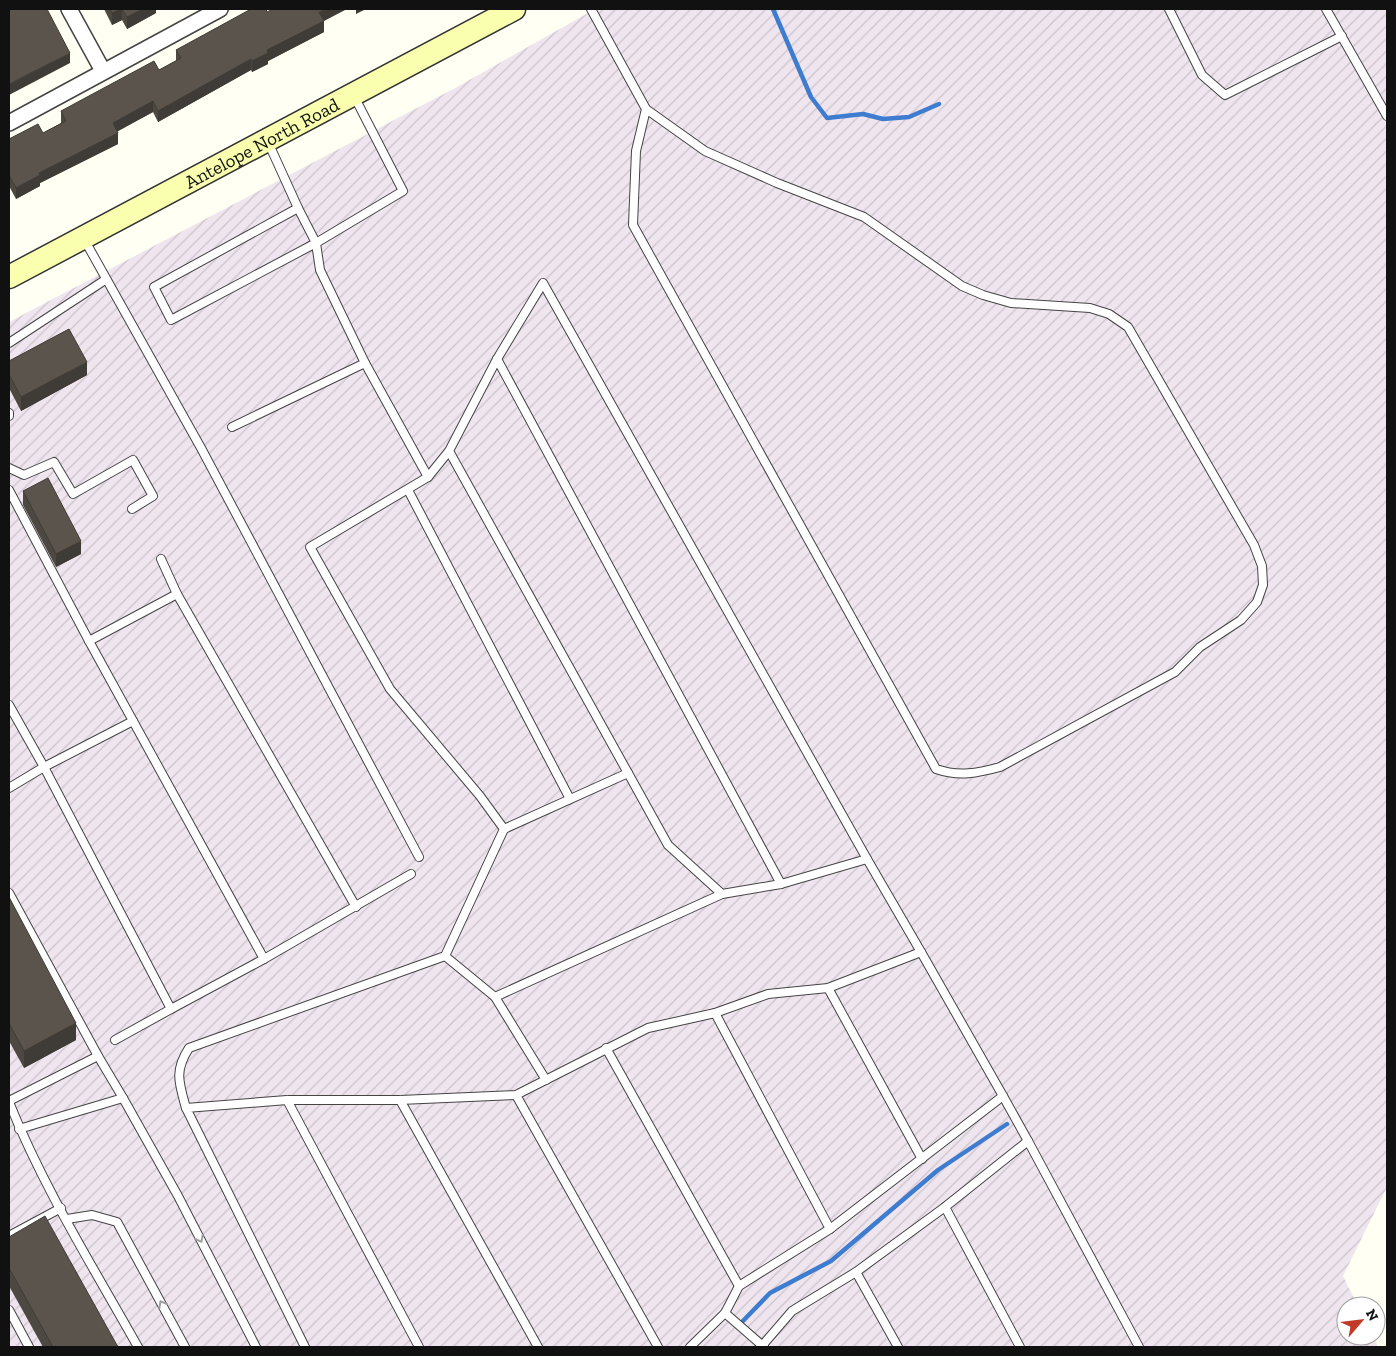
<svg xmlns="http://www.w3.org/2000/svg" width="1396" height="1356" font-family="'Zilla Slab',serif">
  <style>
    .industrial { fill: url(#industrial-furrows) }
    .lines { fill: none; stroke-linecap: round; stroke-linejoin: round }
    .stream { stroke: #3e7ccf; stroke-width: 4.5 }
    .lane-casing { stroke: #444; stroke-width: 10 }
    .street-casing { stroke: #444; stroke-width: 18 }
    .secondary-casing { stroke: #333; stroke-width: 25 }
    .lane { stroke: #fff; stroke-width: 8 }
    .street { stroke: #fff; stroke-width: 15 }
    .secondary { stroke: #faffaf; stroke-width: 22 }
    .wall { fill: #4d4842 }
    .shaded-wall { fill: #3f3b36 }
    .building { fill: #5a544d; stroke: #3f3b36 }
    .oneway { stroke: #a0a0a0 }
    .labels { text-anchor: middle; stroke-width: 5; stroke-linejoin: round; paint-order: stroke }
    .street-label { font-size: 19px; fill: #111; stroke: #fff }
  </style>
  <defs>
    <pattern id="industrial-furrows" width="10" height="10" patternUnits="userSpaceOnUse" patternTransform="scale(1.25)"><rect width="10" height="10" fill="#efe5ee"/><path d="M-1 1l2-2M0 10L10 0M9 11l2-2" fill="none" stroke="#ccc3cb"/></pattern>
  </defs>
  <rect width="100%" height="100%" fill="#fffff4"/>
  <!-- industrial -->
  <polygon class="industrial" points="595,9 1387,9 1387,1187 1343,1276 1358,1306 1346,1306 1346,1336 1373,1336 1378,1347 9,1347 9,322 457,87"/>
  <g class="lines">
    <!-- stream -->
    <g class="stream">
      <polyline points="773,9 811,97 827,118 863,114 883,119 909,117 939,104"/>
      <polyline points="742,1322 770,1293 831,1261 938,1170 1007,1124"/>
    </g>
    <defs>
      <g id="lane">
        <path d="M591 9 646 109 705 151 777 183 864 217 962 286 983 295 1011 303 1090 308 1109 314 1128 327 1254 545 1262 566 1263 585 1257 602 1241 620 1200 647 1175 672 1000 767C978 773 959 777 936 769L633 225 636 151 646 109"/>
        <polyline points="1169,9 1202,75 1225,95 1342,36"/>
        <polyline points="1326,9 1387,116"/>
        <polyline points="268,142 298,208"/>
        <polyline points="84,239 201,448 419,857"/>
        <polyline points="9,343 105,280"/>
        <polyline points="497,359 781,884"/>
        <polyline points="365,363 428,477 449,451 497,359 543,283 867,859 781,884 722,894 668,845 449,451"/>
        <polyline points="9,413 9,416"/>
        <polyline points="232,427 365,363 320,270 316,243 171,320 154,287 298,208 316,243 403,191 354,96"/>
        <polyline points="9,468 24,475 54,462 73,494 133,460 153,496 132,509"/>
        <polyline points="428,477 310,547 390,689 480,796 504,829 628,773"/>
        <polyline points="9,490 89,641 264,959"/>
        <polyline points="408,490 570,799"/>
        <polyline points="161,559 177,594 356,907"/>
        <polyline points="89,641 177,594"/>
        <polyline points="9,705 44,767 9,788"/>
        <polyline points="133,721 44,767 171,1009 264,959 411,874"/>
        <polyline points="867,859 921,952"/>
        <polyline points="9,893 98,1056 9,1101"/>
        <polyline points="445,956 495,997 722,894"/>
        <polyline points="828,988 922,1159"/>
        <polyline points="495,997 546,1080"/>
        <polyline points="715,1013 830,1229"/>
        <polyline points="115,1040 171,1009"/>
        <polyline points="606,1048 739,1286"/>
        <polyline points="516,1095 658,1347"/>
        <polyline points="1003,1096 1028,1141"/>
        <polyline points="123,1098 178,1196 256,1347"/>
        <polyline points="287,1100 419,1347"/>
        <polyline points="400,1100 538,1347"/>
        <path d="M9 1102C43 1187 93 1267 138 1347"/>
        <path d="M186 1108C179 1083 174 1071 189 1048L445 956 504 829"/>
        <polyline points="19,1129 123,1098 98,1056"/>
        <polyline points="945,1207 1020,1347"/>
        <polyline points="67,1219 92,1215 117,1222 185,1347"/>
        <polyline points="9,1236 61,1208"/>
        <polyline points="856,1272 898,1347"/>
        <polyline points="9,1310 29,1347"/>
        <polyline points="725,1313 764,1347"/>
        <polyline points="305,1347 186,1108 287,1100 400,1100 516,1095 648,1028 715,1013 768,994 828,988 921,952 1003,1096 830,1229 739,1286 725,1313 690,1347"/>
        <polyline points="761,1347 792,1311 856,1272 945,1207 1028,1141 1139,1347"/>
      </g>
      <g id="street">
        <polyline points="69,9 103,71"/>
        <polyline points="9,123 220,9"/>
      </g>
      <g id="secondary">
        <path id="s1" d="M9 277 514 9"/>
      </g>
    </defs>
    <!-- lane casing -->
    <use href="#lane" class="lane-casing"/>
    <!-- street casing -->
    <use href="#street" class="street-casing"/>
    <!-- secondary casing -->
    <use href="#secondary" class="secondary-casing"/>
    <!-- lane -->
    <use href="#lane" class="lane"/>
    <!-- street -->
    <use href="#street" class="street"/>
    <!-- secondary -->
    <use href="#secondary" class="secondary"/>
  </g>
  <!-- wall -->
  <g class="wall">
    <polygon points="104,9 156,9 156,13 127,29 122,20 112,25"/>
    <polygon points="267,12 324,21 324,32 268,61 268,64 252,72 251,70 158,122 153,112 117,131 118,144 40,183 40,186 16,199 9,186 9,139 43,133 61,123 61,111 159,70 176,61 176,50"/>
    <polygon points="9,361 87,375 21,411 9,388"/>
    <polygon points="23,491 81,554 56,567 23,505"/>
    <polygon points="9,897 76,1040 24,1068 9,1041"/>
    <polygon points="9,1237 118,1347 43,1347 9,1286"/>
  </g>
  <!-- shaded-wall -->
  <g class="shaded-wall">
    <polygon points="121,9 122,9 122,20 112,25 112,13"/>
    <polygon points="143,9 156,9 156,13 127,29 127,17"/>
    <polygon points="326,9 347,9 324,21 324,32 268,61 268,64 252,72 252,61 319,12"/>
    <polygon points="356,9 366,9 356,14"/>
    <polygon points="70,53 70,63 9,95 9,84"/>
    <polygon points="251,59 251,70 158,122 158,111"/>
    <polygon points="153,101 153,112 113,134 113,123"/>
    <polygon points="118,133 118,144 40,183 40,186 16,199 16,188 39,173"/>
    <polygon points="87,362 87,375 21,411 21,397"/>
    <polygon points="81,541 81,554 56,567 56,554"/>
    <polygon points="76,1023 76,1040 24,1068 24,1051"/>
  </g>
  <!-- building -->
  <g class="building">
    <polygon points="9,9 47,9 70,53 9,84"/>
    <polygon points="110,9 121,9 112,13"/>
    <polygon points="122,9 143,9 127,17"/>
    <polygon points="251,9 266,9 267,12 273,9 326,9 319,12 324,21 267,50 268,53 252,61 251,59 158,111 153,101 113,123 118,133 39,173 40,175 16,188 9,175 9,139 38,124 43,133 66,121 61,111 154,61 159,70 181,58 176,50"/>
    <polygon points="69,329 87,362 21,397 9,374 9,361"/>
    <polygon points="48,478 81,541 56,554 23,491"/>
    <polygon points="9,897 76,1023 24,1051 9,1023"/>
    <polygon points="45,1216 118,1347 53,1347 9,1268 9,1237"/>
  </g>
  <!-- one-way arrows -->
  <defs><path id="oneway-chevron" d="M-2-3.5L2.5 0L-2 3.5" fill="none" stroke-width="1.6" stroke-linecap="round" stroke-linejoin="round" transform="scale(1.25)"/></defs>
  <g class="oneway">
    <use href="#oneway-chevron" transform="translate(200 1239) rotate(63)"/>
    <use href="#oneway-chevron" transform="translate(162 1304) rotate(-118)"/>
  </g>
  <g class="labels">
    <!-- street labels -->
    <g class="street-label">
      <text dy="7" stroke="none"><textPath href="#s1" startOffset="286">Antelope North Road</textPath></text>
    </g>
  </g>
  <!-- border -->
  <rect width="1396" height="1356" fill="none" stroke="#111111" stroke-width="20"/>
  <!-- north arrow -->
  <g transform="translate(1361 1321) rotate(62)"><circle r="24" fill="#ffffff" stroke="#a0a0a0"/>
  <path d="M0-4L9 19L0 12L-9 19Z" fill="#c33a26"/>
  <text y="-8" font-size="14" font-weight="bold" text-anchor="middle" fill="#111111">N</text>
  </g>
</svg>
